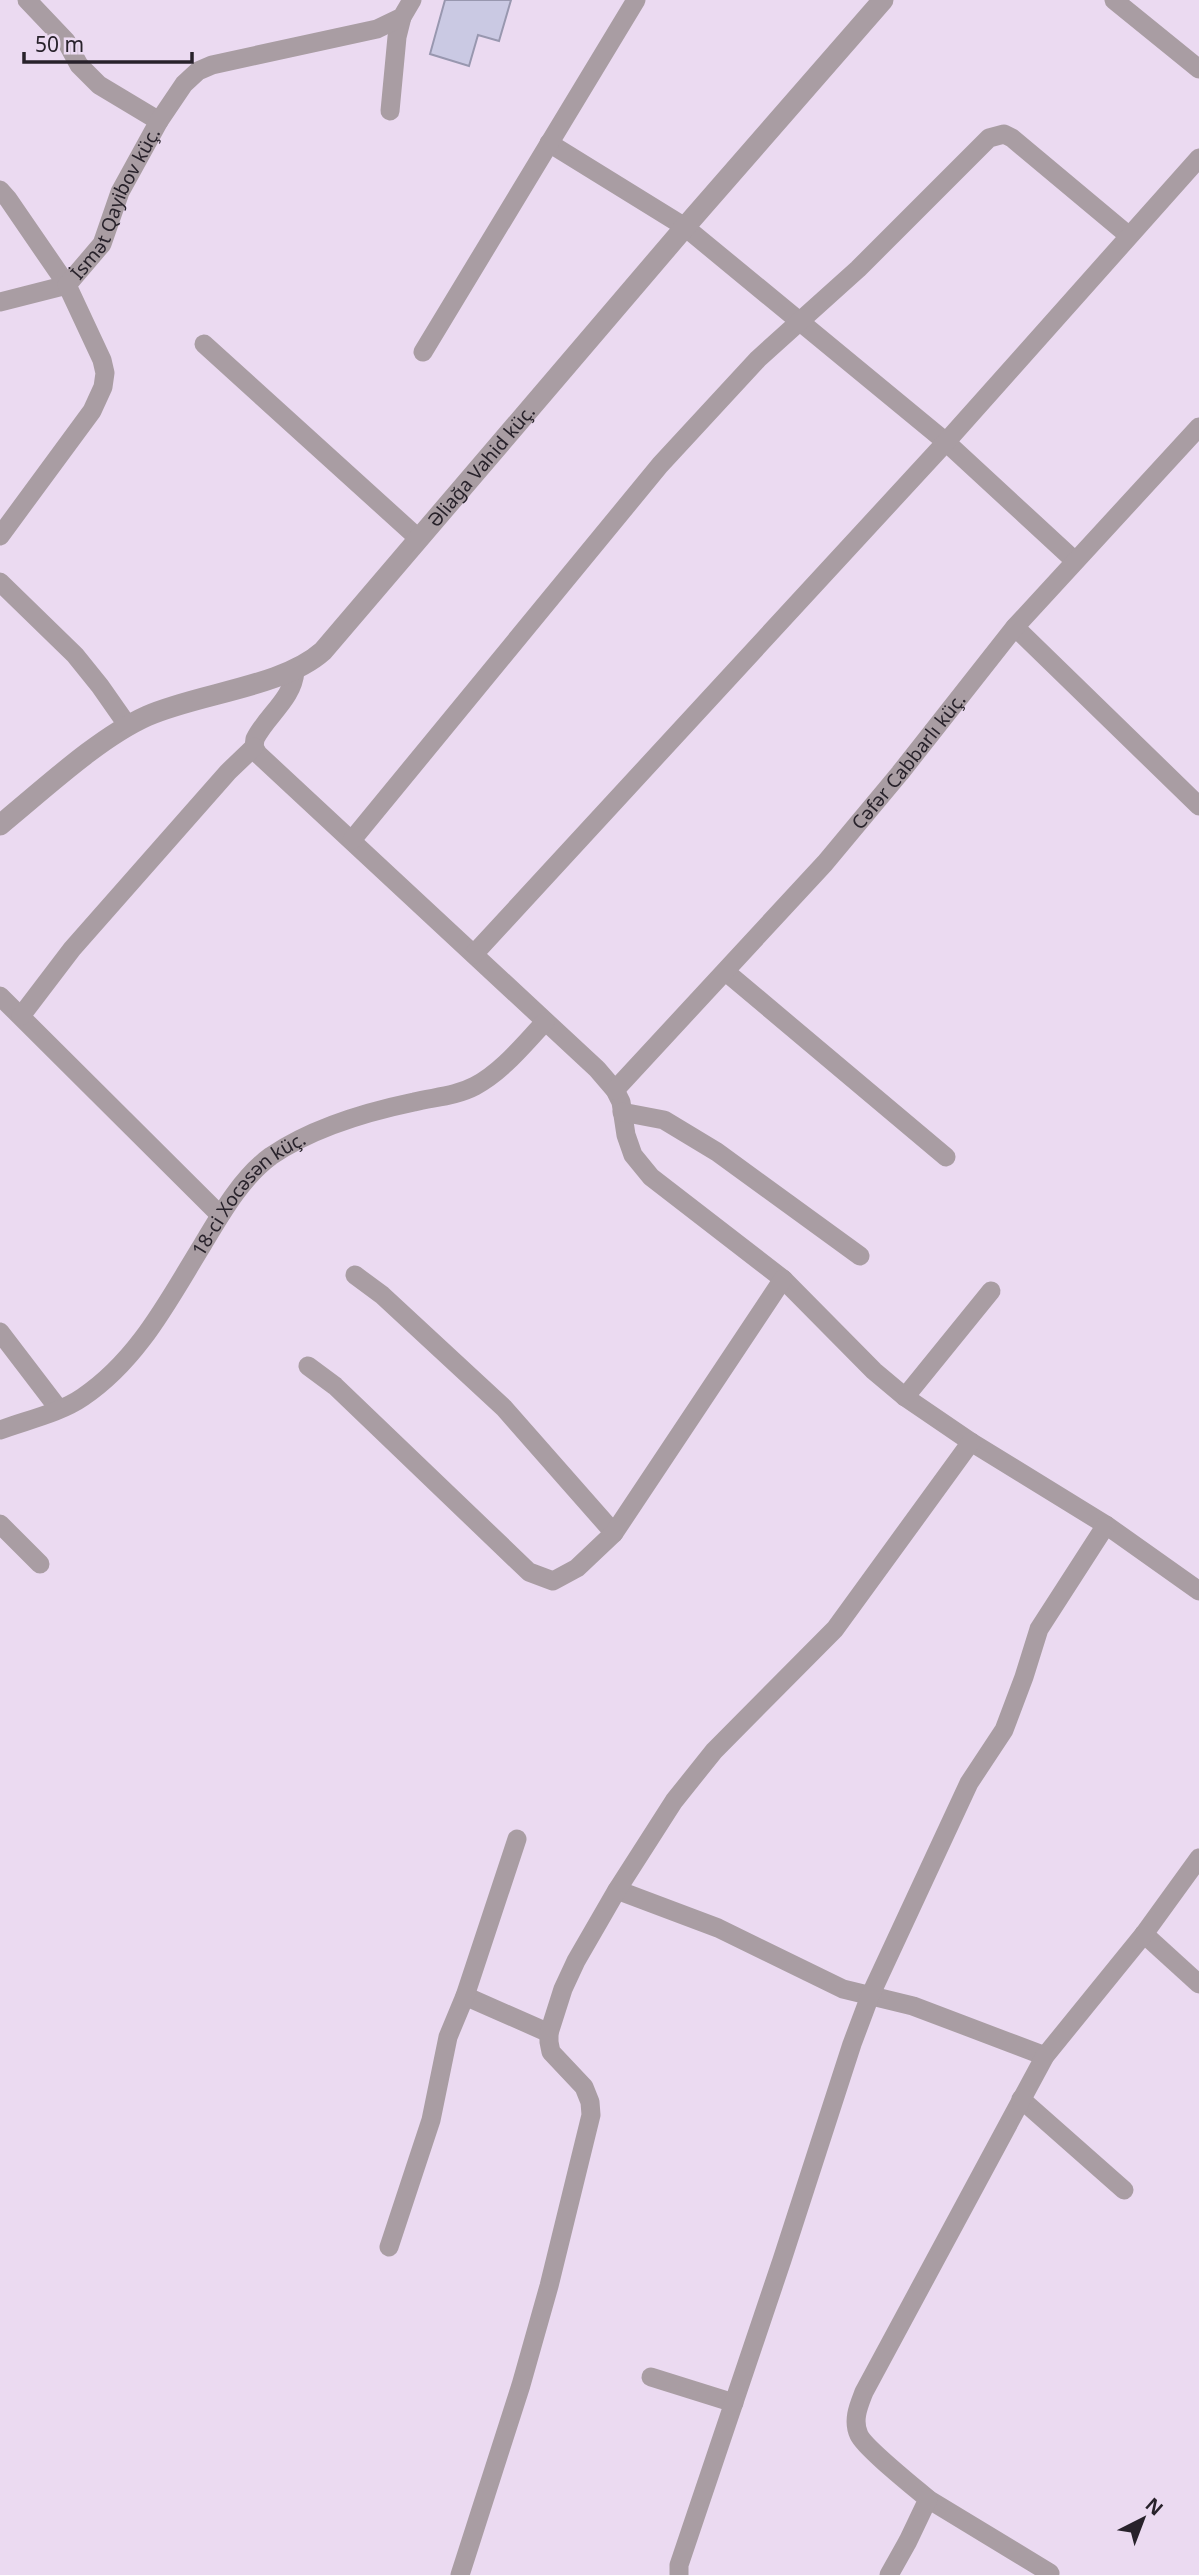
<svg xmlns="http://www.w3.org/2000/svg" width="1199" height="2575" font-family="'Noto Sans',sans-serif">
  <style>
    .building { fill: #cac9e3; stroke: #9897af; stroke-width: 2 }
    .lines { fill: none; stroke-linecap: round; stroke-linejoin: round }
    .minor { stroke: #a99da3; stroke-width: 19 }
    .tertiary { stroke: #a99da3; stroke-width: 21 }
    .labels { text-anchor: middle; stroke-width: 5; stroke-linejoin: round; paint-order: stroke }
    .street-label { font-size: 19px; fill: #28222b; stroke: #ebdaf1 }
  </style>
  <rect width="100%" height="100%" fill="#ebdaf1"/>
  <!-- building -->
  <polygon class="building" points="445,0 511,0 499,41 478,35 469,66 430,54"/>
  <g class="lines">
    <!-- minor -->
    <g class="minor">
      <polyline points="27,0 66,41 79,65 99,85 159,121"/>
      <polyline points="1114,0 1199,69"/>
      <polyline points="390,111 397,37 402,17"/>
      <polyline points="549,143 685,227 946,442 1075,561"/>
      <polyline points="0,190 8,199 67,285 0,302"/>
      <polyline points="204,344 418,538"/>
      <polyline points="423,352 636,0"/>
      <path id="s1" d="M0 536 92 411 103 387 105 373 102 360 67 285 102 244 120 192 159 121 184 84 198 71 212 65 377 29 402 17 412 0"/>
      <polyline points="0,582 75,655 100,686 128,726"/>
      <polyline points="1015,627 1199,806"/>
      <path d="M295 671C293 699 267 715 255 739L254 747 258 754 597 1069 615 1090 621 1102 626 1135 633 1155 651 1177 783 1279 874 1371 905 1397 971 1442 1106 1525 1199 1591"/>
      <polyline points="352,840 660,465 758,359 858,269 989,138 1004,134 1012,138 1128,235"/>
      <polyline points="474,954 946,442 1199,158"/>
      <polyline points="726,972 946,1157"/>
      <polyline points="0,996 220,1215"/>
      <polyline points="21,1016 72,949 228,772 254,747"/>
      <path id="s2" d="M615 1090 825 863 900 773 1015 627 1199 427"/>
      <polyline points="622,1112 664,1120 717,1152 860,1256"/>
      <polyline points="355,1275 382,1295 504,1408 614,1533"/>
      <polyline points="0,1332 58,1408"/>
      <polyline points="308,1366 335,1386 529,1572 553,1581 577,1568 614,1533 783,1279"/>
      <polyline points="905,1397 991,1291"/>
      <path id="s3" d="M0 1430C27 1420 60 1413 83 1397 139 1359 169 1299 203 1244 221 1214 242 1177 271 1156 312 1128 366 1112 414 1102 435 1097 456 1096 475 1086 503 1071 524 1044 545 1022"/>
      <polyline points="0,1524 40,1564"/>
      <polyline points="617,1890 718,1928 843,1989 913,2006 1045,2056"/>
      <polyline points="1144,1934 1199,1984"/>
      <polyline points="465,1996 549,2033"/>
      <polyline points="1021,2099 1124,2190"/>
      <polyline points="389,2247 431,2120 448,2037 465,1996 517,1839"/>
      <polyline points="651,2377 734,2403"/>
      <polyline points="928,2499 1050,2573"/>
      <polyline points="460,2575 521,2385 549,2286 591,2115 590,2102 584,2087 551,2052 549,2042 549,2033 563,1989 576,1961 617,1890 674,1801 714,1751 835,1629 971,1442"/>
      <polyline points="679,2575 679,2565 782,2260 852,2044 870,1996 969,1783 1004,1730 1024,1677 1039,1629 1106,1525"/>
      <path d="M889 2575 908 2541 928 2499C914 2487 865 2448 859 2435 852 2420 859 2405 864 2392L1045 2056 1144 1934 1199 1858"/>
    </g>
    <!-- tertiary -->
    <path class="tertiary" id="s4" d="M0 825C43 790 98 738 147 716 199 693 283 687 323 651L685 227 883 0"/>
  </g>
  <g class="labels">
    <!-- street labels -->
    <g class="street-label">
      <text dy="7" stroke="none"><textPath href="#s1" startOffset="388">İsmət Qayibov küç.</textPath></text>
      <text dy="7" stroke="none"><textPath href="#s4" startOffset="616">Əliağa Vahid küç.</textPath></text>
      <text dy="7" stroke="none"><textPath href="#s2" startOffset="441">Cəfər Cabbarlı küç.</textPath></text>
      <text dy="7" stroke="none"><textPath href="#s3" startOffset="355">18-ci Xocəsən küç.</textPath></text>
    </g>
  </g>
  <!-- north arrow -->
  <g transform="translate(1143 2519) rotate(42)" stroke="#ebdaf1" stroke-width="5" paint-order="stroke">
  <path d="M0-5L12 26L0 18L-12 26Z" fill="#28222b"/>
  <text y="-10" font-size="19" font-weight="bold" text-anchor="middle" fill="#28222b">N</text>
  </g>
  <!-- scale -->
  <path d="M24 52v10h168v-10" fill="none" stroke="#28222b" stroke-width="3.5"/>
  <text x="35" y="52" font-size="21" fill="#28222b" stroke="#ebdaf1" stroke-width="5" paint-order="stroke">50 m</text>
</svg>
